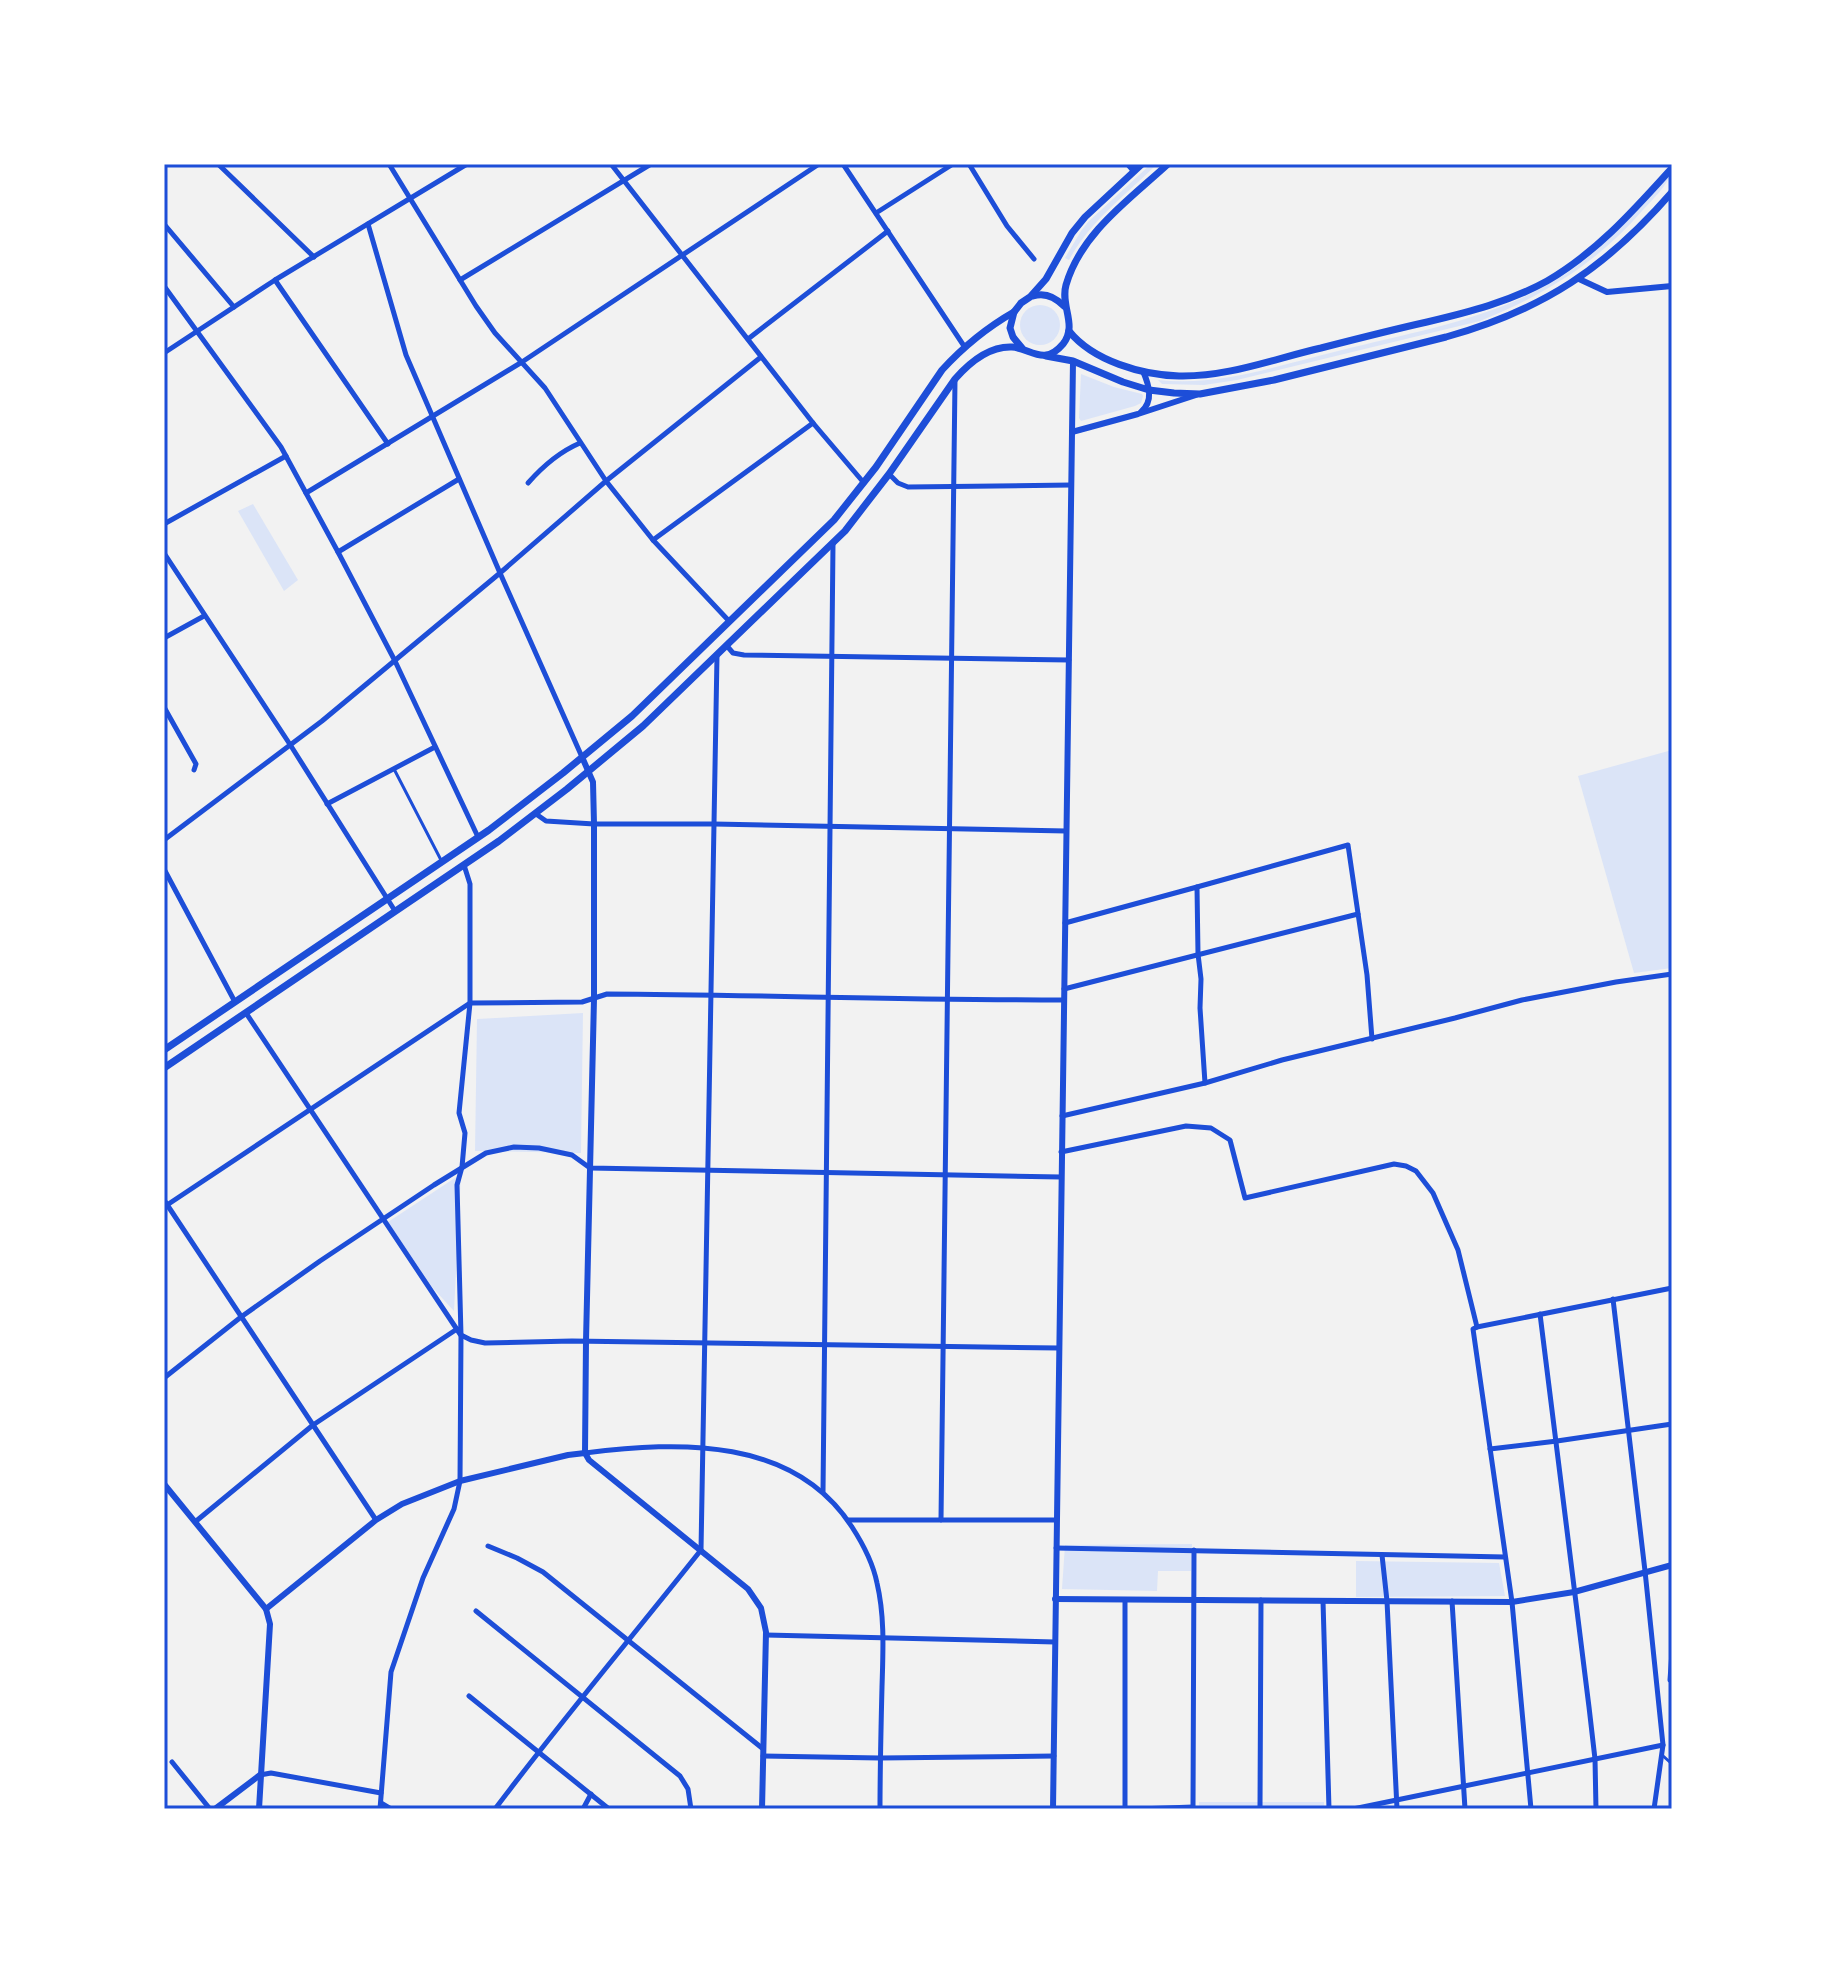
<svg xmlns="http://www.w3.org/2000/svg" width="1836" height="1973" font-family="'DejaVu Sans',sans-serif">
  <style>
    .green { fill: #dbe4f7 }
    .lines { fill: none; stroke-linecap: round; stroke-linejoin: round }
    .pedestrian { stroke: #1d4ed8; stroke-width: 3 }
    .minor { stroke: #1d4ed8; stroke-width: 5 }
    .tertiary { stroke: #1d4ed8; stroke-width: 6 }
    .secondary { stroke: #1d4ed8; stroke-width: 7 }
    .primary { stroke: #1d4ed8; stroke-width: 7 }
    .neatline { fill: none; stroke: #1d4ed8; stroke-width: 3 }
  </style>
  <rect width="100%" height="100%" fill="#f2f2f2"/>
  <!-- green -->
  <g class="green">
    <path d="M1151 164H1157C1126 195 1090 221 1069 260L1065 258 1081 231 1088 222Z"/>
    <path d="M1672 172C1666 187 1653 199 1642 211 1596 264 1544 295 1480 321L1237 380 1204 385 1162 384 1158 380C1219 387 1279 365 1338 351 1416 331 1498 319 1567 273 1608 245 1639 209 1672 172Z"/>
    <circle cx="1040" cy="325" r="20"/>
    <polygon points="1081,374 1114,387 1142,394 1143,396 1141,403 1135,406 1081,421 1079,418"/>
    <polygon points="253,504 298,580 284,591 238,511"/>
    <polygon points="1672,750 1672,968 1634,973 1578,776"/>
    <polygon points="583,1013 581,1153 475,1151 477,1019"/>
    <polygon points="461,1174 454,1311 432,1287 388,1222"/>
    <polygon points="1192,1544 1191,1571 1158,1571 1157,1591 1062,1589 1065,1545"/>
    <polygon points="1356,1561 1499,1563 1505,1596 1356,1597"/>
    <rect x="1199" y="1802" width="125" height="7"/>
  </g>
  <g class="lines">
    <!-- pedestrian -->
    <g class="pedestrian">
      <polyline points="394,769 442,862"/>
      <polyline points="1662,1755 1672,1764"/>
    </g>
    <!-- minor -->
    <g class="minor">
      <polyline points="218,164 314,257"/>
      <polyline points="389,164 476,306 495,333 545,388 606,481 653,540 729,621"/>
      <polyline points="611,164 813,423 864,483"/>
      <polyline points="843,164 964,346"/>
      <polyline points="969,164 1007,226 1034,259"/>
      <polyline points="876,213 953,164"/>
      <polyline points="164,224 234,307"/>
      <polyline points="368,224 406,355 500,573 582,757"/>
      <polyline points="275,280 388,444"/>
      <polyline points="460,280 651,164"/>
      <polyline points="164,286 281,447 338,552 395,661 478,837"/>
      <polyline points="748,339 888,231"/>
      <polyline points="164,353 275,280 467,164"/>
      <polyline points="889,474 898,483 908,487 1071,485"/>
      <path d="M528 483C543 466 559 452 580 443"/>
      <polyline points="306,493 522,362 819,164"/>
      <polyline points="164,524 286,456"/>
      <polyline points="653,540 813,423"/>
      <polyline points="338,552 459,479"/>
      <polyline points="164,553 291,746 395,911"/>
      <polyline points="164,638 204,616"/>
      <polyline points="727,646 733,653 744,655 1069,660"/>
      <polyline points="164,707 196,764 194,770"/>
      <polyline points="327,804 435,747"/>
      <polyline points="536,814 546,821 594,824 714,824 1066,831"/>
      <polyline points="164,840 322,721 500,573 606,481 761,357"/>
      <polyline points="164,869 235,1002"/>
      <polyline points="1197,887 1348,845 1367,975 1372,1039"/>
      <polyline points="1065,923 1197,887 1198,954 1201,979 1200,1008 1205,1083"/>
      <polyline points="1064,989 1358,914"/>
      <polyline points="246,1013 460,1334"/>
      <polyline points="1062,1116 1205,1083 1282,1060 1455,1018 1522,1000 1616,982 1672,974"/>
      <polyline points="1061,1152 1186,1126 1211,1128 1230,1140 1245,1198 1394,1164 1406,1166 1416,1171 1433,1193 1458,1250 1477,1327 1473,1329 1512,1602 1531,1809"/>
      <polyline points="164,1200 376,1520"/>
      <path d="M164 1207 470 1003 582 1002 607 994C759 995 911 1000 1064 1000"/>
      <polyline points="1613,1299 1645,1571 1663,1745 1654,1809"/>
      <polyline points="1540,1314 1589,1707 1595,1759 1596,1809"/>
      <polyline points="1477,1327 1672,1288"/>
      <polyline points="461,1335 471,1340 485,1343 572,1341 1059,1348"/>
      <polyline points="164,1378 241,1317 320,1261 434,1185 486,1153 514,1147 539,1148 572,1155 590,1168 1061,1177"/>
      <polyline points="1490,1449 1557,1441 1672,1424"/>
      <path d="M585 1453C680 1441 794 1437 852 1527 863 1544 873 1563 877 1583 885 1617 883 1652 882 1687 881 1727 880 1768 880 1809"/>
      <polyline points="823,1492 833,544"/>
      <polyline points="848,1520 1056,1520"/>
      <polyline points="941,1520 955,380"/>
      <polyline points="195,1522 313,1425 457,1329"/>
      <polyline points="488,1546 517,1558 543,1572 762,1748"/>
      <polyline points="1056,1548 1505,1557"/>
      <polyline points="1382,1555 1387,1601 1397,1809"/>
      <polyline points="1323,1601 1329,1809"/>
      <polyline points="1452,1601 1465,1809"/>
      <polyline points="476,1611 680,1776 688,1789 691,1809"/>
      <polyline points="766,1635 1055,1642"/>
      <polyline points="1670,1680 1672,1652"/>
      <polyline points="469,1696 609,1809"/>
      <polyline points="763,1756 880,1758 1054,1756"/>
      <polyline points="172,1762 210,1809"/>
      <polyline points="260,1775 271,1773 381,1793"/>
      <polyline points="381,1803 391,1809"/>
      <polyline points="380,1809 391,1672 423,1578 454,1509 460,1481 461,1335 457,1185 462,1167 465,1133 459,1113 470,1003 470,884 464,865"/>
      <path d="M495 1809C561 1721 632 1637 701 1550L717 656"/>
      <polyline points="583,1809 591,1794"/>
      <polyline points="1125,1809 1125,1600"/>
      <polyline points="1138,1809 1193,1807"/>
      <polyline points="1193,1809 1194,1550"/>
      <polyline points="1260,1809 1261,1600"/>
      <polyline points="1353,1809 1663,1745"/>
    </g>
    <!-- tertiary -->
    <g class="tertiary">
      <polyline points="1128,164 1134,171"/>
      <polyline points="1579,279 1607,292 1672,286"/>
      <path d="M1141 412C1154 401 1149 385 1143 371"/>
      <polyline points="1072,432 1138,414 1196,395"/>
      <polyline points="582,757 593,782 594,824 594,999 586,1341 585,1453 589,1460 748,1589 761,1608 766,1632 762,1809"/>
      <polyline points="164,1484 266,1609 270,1624 259,1809"/>
      <polyline points="1055,1599 1512,1602 1574,1592 1672,1565"/>
      <polyline points="266,1609 376,1520 402,1504 460,1481 568,1455 585,1453"/>
      <polyline points="215,1809 260,1775"/>
      <polyline points="1053,1809 1073,361"/>
    </g>
    <!-- secondary -->
    <g class="secondary">
      <path d="M1069 331C1093 361 1142 375 1179 376 1228 377 1273 359 1321 348 1356 339 1391 330 1427 322 1469 312 1509 302 1547 281 1597 252 1634 210 1672 168"/>
      <path d="M1046 356 1073 361 1123 382 1149 390 1174 393 1200 394 1274 380 1446 337C1543 310 1606 268 1672 192"/>
    </g>
    <!-- primary -->
    <g class="primary">
      <path d="M1033 296C1045 292 1055 297 1064 306"/>
      <polyline points="1022,348 1013,337 1010,328 1014,312 1021,303 1030,297 1046,279 1072,233 1085,217 1142,164"/>
      <path d="M164 1050 489 830 563 773 632 716 834 520 876 467 942 370C964 346 986 328 1014 312"/>
      <path d="M164 1068 499 841 567 789 643 726 845 531 889 474 955 379C969 363 989 346 1012 347 1030 348 1044 367 1063 344 1078 325 1060 306 1066 285 1081 233 1130 199 1168 164"/>
    </g>
  </g>
  <!-- border -->
  <rect width="1836" height="1973" fill="none" stroke="#ffffff" stroke-width="332"/>
  <rect x="166" y="166" width="1504" height="1641" class="neatline"/>
</svg>
